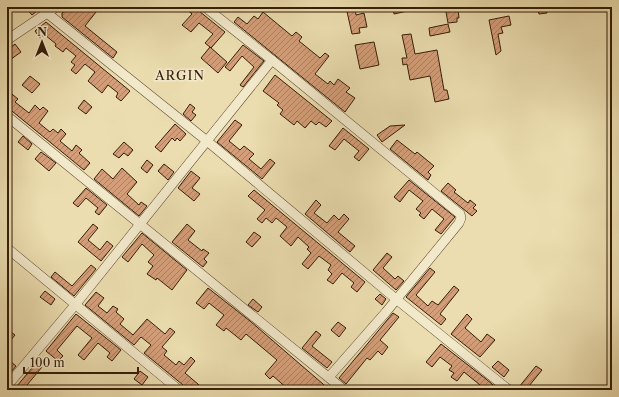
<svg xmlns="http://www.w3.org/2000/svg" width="619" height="397" font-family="'Libre Caslon Text',serif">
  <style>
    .building { fill: url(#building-hatch); stroke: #351d08 }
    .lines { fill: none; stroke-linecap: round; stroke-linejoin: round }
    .minor-casing { stroke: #624d32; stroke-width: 10 }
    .minor { stroke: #f2e9cb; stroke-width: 9 }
    .labels { text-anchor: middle; stroke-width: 3.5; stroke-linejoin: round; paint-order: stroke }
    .quarter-label { font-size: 13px; letter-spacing: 1px; fill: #351d08; stroke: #f2e9cb }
  </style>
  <defs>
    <pattern id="building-hatch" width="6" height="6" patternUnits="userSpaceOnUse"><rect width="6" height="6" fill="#d39e79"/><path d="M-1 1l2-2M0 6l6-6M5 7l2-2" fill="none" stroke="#ac8061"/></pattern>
  </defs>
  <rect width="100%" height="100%" fill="#ebddaf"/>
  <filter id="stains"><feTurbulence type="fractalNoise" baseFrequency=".005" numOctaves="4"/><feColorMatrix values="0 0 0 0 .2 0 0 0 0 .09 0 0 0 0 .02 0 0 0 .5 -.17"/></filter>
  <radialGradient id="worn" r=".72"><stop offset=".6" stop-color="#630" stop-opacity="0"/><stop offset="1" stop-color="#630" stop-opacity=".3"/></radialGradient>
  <!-- building -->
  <g class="building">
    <polygon points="25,7 42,7 32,15"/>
    <polygon points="71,7 90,7 96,12 85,26 117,52 113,58 62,17 62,13"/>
    <polygon points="184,7 194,7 225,32 211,48 205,43 213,34 199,23 191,32 182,25 192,14"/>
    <polygon points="346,7 355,7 356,15 364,13 367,27 359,28 360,33 352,34"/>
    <polygon points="393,7 412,7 412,10 394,14"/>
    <polygon points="537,7 545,7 547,13 539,14"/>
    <polygon points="458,10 459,18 457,18 457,22 448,23 446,12"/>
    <polygon points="263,12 292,36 296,32 302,37 299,41 320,58 325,53 329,56 315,74 328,84 330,81 334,85 338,79 350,88 346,92 355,98 345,112 234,22 238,17 247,24 254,16 258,19"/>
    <polygon points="509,16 511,25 501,27 503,33 498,34 501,51 496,55 489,20"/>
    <polygon points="46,22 130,91 121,101 116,97 118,93 108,85 102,93 88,81 95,72 85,64 76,74 71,70 75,65 71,62 76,56 66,48 63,52 55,46 56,44 45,35 40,38 35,31"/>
    <polygon points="448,24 450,32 430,36 429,28"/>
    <polygon points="411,34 415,54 437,50 444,90 447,90 449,99 435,102 430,76 410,80 407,64 403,65 402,58 407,58 402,35"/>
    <polygon points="374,42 379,65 360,69 355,45"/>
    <polygon points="15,44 21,52 7,62 7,50"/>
    <polygon points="243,45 264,61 243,87 240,85 254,67 242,56 230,71 225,67"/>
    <polygon points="210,47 227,62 218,73 201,58"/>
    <polygon points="275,75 332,121 326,127 319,122 316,125 311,121 305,128 297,121 294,125 280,114 283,110 277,105 279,103 263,91"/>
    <polygon points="30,76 40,84 32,93 22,85"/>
    <polygon points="7,90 18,99 15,102 29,113 35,105 40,110 43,107 48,111 39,123 50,132 53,129 58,133 61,129 66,134 60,141 72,151 76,145 82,150 79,153 90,163 84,170 7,107"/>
    <polygon points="84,100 92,107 86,114 78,108"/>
    <polygon points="190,104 195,108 192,112 196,115 191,121 183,114"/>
    <polygon points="235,120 242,125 229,141 240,150 244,146 254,154 249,159 261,169 270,159 275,163 262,179 217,142"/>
    <polygon points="175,124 186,134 180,141 177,138 175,141 172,138 161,152 155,147"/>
    <polygon points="405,125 382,142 377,135 390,126"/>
    <polygon points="343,128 369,149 359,161 354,157 359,151 344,139 335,150 329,146"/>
    <polygon points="23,136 32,144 28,150 18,142"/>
    <polygon points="397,140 415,154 417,152 434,166 428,172 431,175 428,180 390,149"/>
    <polygon points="124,142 133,150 128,156 124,153 119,158 113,154"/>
    <polygon points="41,152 56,163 49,171 35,159"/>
    <polygon points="147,160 153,165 147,173 141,168"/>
    <polygon points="164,164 174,172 168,180 158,171"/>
    <polygon points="122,168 137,182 127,194 139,205 141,202 147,206 139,216 94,179 102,169 113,179"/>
    <polygon points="191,171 200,178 192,188 200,194 194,201 178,188"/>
    <polygon points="409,180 455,217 441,234 435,230 444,219 432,209 424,219 419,215 421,213 416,209 423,201 409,190 400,202 394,197"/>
    <polygon points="448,183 456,190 454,192 468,203 470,200 476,205 473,208 477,211 472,216 441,191"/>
    <polygon points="86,188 107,205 99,215 95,212 98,208 86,198 78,207 73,203"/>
    <polygon points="254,190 365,282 357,292 351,287 354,283 342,273 333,284 327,280 332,274 328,270 331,265 319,256 308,269 302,264 311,253 307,249 309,247 298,237 291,246 280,236 287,227 276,218 272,223 266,218 262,223 257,219 265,210 248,196"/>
    <polygon points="316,200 321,205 314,213 327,223 334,215 339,220 344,214 349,219 338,232 355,246 350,252 305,214"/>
    <polygon points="93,224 98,228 88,240 100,250 107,241 113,246 101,261 78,242"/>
    <polygon points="187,224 195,231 188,240 202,251 203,249 209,253 204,259 207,262 203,267 172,242"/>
    <polygon points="254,232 261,237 252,247 246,242"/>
    <polygon points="142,233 187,270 172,290 157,278 156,280 147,274 153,266 148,262 154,255 142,244 128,262 122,257"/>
    <polygon points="387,253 392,257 383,268 395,279 398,276 404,281 396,290 373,270"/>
    <polygon points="91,265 96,269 74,296 51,277 55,272 72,286"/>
    <polygon points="430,268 435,272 416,295 428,306 432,301 438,305 454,286 459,290 440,314 446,319 441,325 406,297"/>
    <polygon points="208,288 250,321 330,390 289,390 273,376 270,379 265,374 277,360 246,334 241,340 226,328 224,331 216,325 224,315 209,303 204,309 196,303"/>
    <polygon points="45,291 55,299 51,305 40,297"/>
    <polygon points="96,292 104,298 98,306 107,313 113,306 118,309 116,312 124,319 120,324 133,335 147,319 165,334 170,328 175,332 162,347 167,351 164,355 176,365 179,361 184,365 191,357 195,361 185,373 205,390 187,390 183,385 144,353 151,345 141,337 134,345 85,305"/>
    <polygon points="380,294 386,299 382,305 375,299"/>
    <polygon points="253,299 262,307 258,312 248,305"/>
    <polygon points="393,313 399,317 380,340 388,347 382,355 378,351 370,360 367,358 346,384 339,378"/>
    <polygon points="76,314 121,350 112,361 107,357 110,353 98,343 84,360 78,355 92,338 77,326 57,350 63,356 58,361 46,351"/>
    <polygon points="467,314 472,319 465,328 481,342 487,334 495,340 480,357 451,334"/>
    <polygon points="338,322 346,328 339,337 331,330"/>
    <polygon points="7,329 15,335 7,345"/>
    <polygon points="316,331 321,335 312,346 332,362 327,368 302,348"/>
    <polygon points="441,344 486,379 499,390 477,390 480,385 464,372 457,381 451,377 454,373 449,370 452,366 440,357 432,367 426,362"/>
    <polygon points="10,361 16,366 7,377 7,364"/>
    <polygon points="498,361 509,370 504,377 492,367"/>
    <polygon points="37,362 42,367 27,385 33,390 21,390 17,386"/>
    <polygon points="536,366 542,370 529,386 535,390 522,390 519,387"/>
    <polygon points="140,371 148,377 142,385 134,379"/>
  </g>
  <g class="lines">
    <defs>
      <g id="minor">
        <polyline points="205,7 272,60 460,214 461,218 459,223 386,312 329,377"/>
        <polyline points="47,13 207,141 396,299 509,390"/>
        <polyline points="7,40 56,7"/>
        <polyline points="7,116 344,390"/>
        <polyline points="7,248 179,390"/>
        <polyline points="7,386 75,305 272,60"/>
      </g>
    </defs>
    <!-- minor casing -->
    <use href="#minor" class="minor-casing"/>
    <!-- minor -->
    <use href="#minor" class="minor"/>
  </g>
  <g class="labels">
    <!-- quarter labels -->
    <g class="quarter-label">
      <text x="180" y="80">ARGIN</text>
    </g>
  </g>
  <!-- margin -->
  <rect width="619" height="397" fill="none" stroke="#ebddaf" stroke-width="24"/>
  <rect x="8" y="8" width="603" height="381" fill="none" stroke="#351d08" stroke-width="2"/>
  <rect x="12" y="12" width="595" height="373" fill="none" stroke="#351d08"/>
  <!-- north arrow -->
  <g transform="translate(42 42)" stroke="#f2e9cb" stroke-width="3" paint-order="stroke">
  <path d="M0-3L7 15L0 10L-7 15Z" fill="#351d08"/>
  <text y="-6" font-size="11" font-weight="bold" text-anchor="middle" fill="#351d08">N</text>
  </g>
  <!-- scale -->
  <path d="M24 367v6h114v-6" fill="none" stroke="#351d08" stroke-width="2"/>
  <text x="30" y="367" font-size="12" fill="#351d08" stroke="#f2e9cb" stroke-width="3" paint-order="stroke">100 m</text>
  <rect width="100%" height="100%" filter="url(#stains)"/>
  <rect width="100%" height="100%" fill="url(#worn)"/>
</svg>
